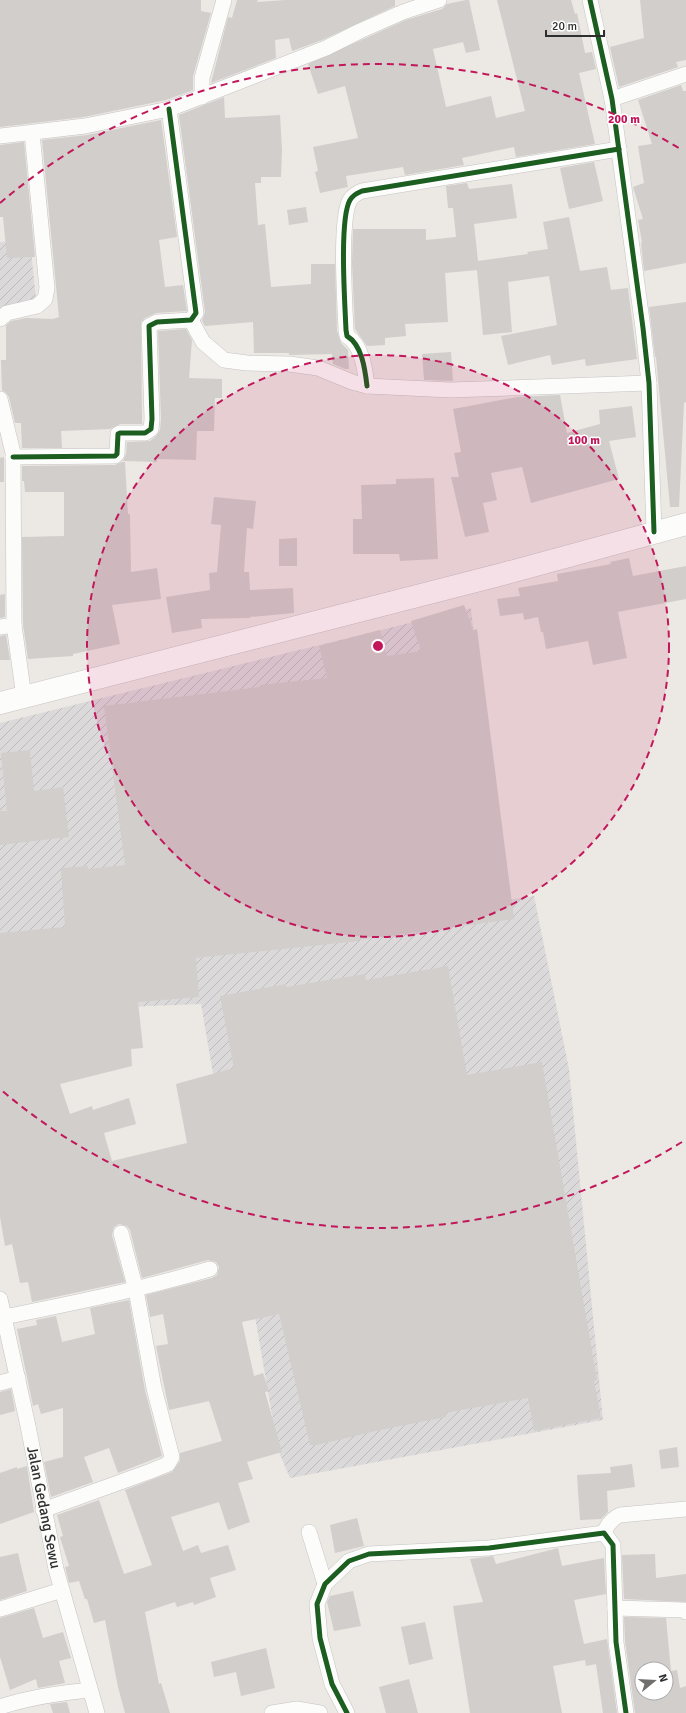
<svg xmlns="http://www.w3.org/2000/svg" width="686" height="1713" font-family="Signika,sans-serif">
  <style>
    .industrial { fill: url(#industrial-furrows) }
    .building { fill: #d1cecb; fill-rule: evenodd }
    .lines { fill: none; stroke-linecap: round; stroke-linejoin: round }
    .street-casing { stroke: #c5c4c5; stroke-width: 16 }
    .secondary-casing { stroke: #c5c4c5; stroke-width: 23 }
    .street { stroke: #fcfcfb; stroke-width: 15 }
    .secondary { stroke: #fcfcfb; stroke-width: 22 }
    .cycleway-casing { stroke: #fff; stroke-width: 8 }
    .cycleway { stroke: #1b5e20; stroke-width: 5 }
    .ring { fill: none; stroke: #c2185b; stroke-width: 2; stroke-dasharray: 7 5 }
    .labels { text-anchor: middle; stroke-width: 3; stroke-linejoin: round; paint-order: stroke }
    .street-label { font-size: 15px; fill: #2e2e2e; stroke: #fff }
    .centre { fill: #c2185b; stroke: #fff; stroke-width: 2 }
    .ring-label { font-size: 12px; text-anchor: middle; font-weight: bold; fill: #c2185b; stroke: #fff; stroke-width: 3; stroke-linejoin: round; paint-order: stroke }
  </style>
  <defs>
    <pattern id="industrial-furrows" width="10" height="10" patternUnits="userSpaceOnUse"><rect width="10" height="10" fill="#dcd9db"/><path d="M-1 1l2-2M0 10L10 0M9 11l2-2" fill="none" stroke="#bdbbbc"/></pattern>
  </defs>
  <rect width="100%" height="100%" fill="#ece8e4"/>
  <!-- industrial -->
  <g class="industrial">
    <polygon points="30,241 36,298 0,314 0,242"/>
    <polygon points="471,608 499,901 534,896 569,1069 603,1420 290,1478 278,1450 201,1004 0,1012 0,723"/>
  </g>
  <!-- building -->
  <g class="building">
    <polygon points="0,0 201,0 201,11 211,13 193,76 193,90 166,100 84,117 0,127"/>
    <polygon points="237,0 258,0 257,2 286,0 395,0 395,6 322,40 292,51 289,38 275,40 276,58 211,83 228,17 232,18"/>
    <polygon points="466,0 469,0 480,50 466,53 463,42 433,49 446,107 491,96 496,118 525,111 497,0 571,0 575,14 577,13 585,53 592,52 596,69 579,73 595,144 516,157 514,147 462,158 464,165 405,175 403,167 346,176 348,187 320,193 315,172 318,171 313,147 358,138 345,86 318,94 308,64 406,20 442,9 447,4"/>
    <polygon points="640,0 686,0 686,60 676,62 678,67 619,87 610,47 644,38"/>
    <polygon points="681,85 683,91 686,91 686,263 644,271 641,243 642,242 638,220 643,219 633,187 644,183 638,146 652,144 638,100"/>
    <polygon points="224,97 225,118 280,115 282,150 281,177 261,177 261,183 255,183 258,225 265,224 271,287 311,284 311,264 335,264 337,331 341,343 348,350 349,369 345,369 333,364 332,354 289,355 289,353 254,353 253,322 205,326 202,321 205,312 179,115"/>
    <polygon points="161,120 177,237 159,240 165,287 183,285 187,311 156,313 145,318 141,322 142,424 120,424 110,429 61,431 62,448 22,448 21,423 15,423 9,397 6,393 2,390 1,360 6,360 6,325 11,321 26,318 53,319 59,317 42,140 87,135"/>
    <polygon points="24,142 35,257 7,258 3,217 0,217 0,145"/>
    <polygon points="594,162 603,201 569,209 560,168"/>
    <polygon points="467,183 469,189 512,184 517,218 474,224 478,261 528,254 527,252 548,249 543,222 569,217 580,271 607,267 611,290 628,288 637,359 586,366 585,359 552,365 550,355 508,365 501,336 557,325 549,276 508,282 512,332 483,335 477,270 445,273 448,322 405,324 406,336 385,338 385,345 367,346 355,329 352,263 353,229 426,229 426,240 456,237 453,208 448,208 446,186"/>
    <polygon points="306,207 308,222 289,225 287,210"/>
    <polygon points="686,302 686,402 684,403 679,507 670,507 656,357 655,357 649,307"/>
    <polygon points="186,329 192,340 189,378 222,379 222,398 215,398 214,431 197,431 196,460 157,459 157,462 123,461 126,454 127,442 150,441 156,436 160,430 161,419 158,331"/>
    <polygon points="451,352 453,381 424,380 422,354"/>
    <polygon points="560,395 567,433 600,424 599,410 632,406 636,437 609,441 619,479 531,503 522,467 491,473 497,500 483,503 489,532 465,537 451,477 459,477 454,453 461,452 453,409 517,397"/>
    <polygon points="4,457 4,482 0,482 0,458"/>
    <polygon points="122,462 125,462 128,514 130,514 131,572 157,568 161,599 112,605 120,644 73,654 73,656 28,659 23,624 22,537 64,536 64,492 25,492 24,481 22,481 22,466 115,465"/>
    <polygon points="434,478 438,559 400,561 399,554 353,554 353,519 362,519 361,485 396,484 396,479"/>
    <polygon points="214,497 256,501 253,529 247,528 244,572 249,572 250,590 293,588 294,613 250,617 250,618 201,619 202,628 172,633 166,597 210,590 209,573 217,572 221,525 211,524"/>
    <polygon points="297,538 297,566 279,566 279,539"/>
    <polygon points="629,558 633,576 686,566 686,599 618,612 627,658 593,665 588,641 546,649 543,632 541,632 538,617 524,620 523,613 500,616 497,599 520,596 518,588 558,581 557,574 611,564 610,562"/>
    <polygon points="5,594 5,617 0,618 0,595"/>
    <polygon points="464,605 473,630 477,629 514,919 359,940 359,941 196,958 199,997 138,1002 143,1048 131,1049 132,1066 60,1084 70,1114 92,1106 93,1110 129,1098 136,1124 104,1133 112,1161 187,1143 176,1084 234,1068 220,996 286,984 286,987 365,974 366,980 448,966 467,1075 542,1062 597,1380 594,1381 601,1418 534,1431 528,1398 445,1413 446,1417 380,1430 317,1445 310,1445 279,1314 242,1322 254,1376 263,1373 269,1391 265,1392 282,1452 247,1462 253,1479 238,1483 250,1522 228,1530 219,1502 171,1517 183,1551 198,1545 201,1553 228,1545 236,1570 210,1578 216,1597 194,1605 193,1602 177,1607 175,1602 145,1612 159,1684 161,1683 170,1713 125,1713 118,1687 105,1620 94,1623 87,1599 85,1599 79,1581 69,1583 65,1567 69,1566 60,1537 63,1536 57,1515 99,1500 124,1574 152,1565 125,1490 172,1472 180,1461 180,1453 222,1441 209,1401 169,1410 156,1346 168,1344 163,1314 150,1317 146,1295 212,1278 217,1275 219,1267 216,1262 208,1260 142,1278 130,1230 127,1226 119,1224 114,1227 112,1235 125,1282 32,1302 28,1282 20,1283 12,1244 5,1246 0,1217 0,933 65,927 61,868 88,866 88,869 125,865 104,706 260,687 260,685 327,678 319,646 380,630 387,656 421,651 411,621"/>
    <polygon points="6,635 10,660 0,660 0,636"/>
    <polygon points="30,750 34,791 63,787 69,837 0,845 0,811 7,811 1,753"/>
    <polygon points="129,1300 145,1390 162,1456 118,1473 109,1448 84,1457 93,1482 51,1497 44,1462 63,1457 63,1408 41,1414 38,1404 33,1406 17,1329 37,1325 36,1320 56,1316 62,1342 95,1334 90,1308"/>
    <polygon points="11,1389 15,1411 0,1415 0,1392"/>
    <polygon points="677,1447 679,1467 661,1469 659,1450"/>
    <polygon points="632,1464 635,1487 607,1491 608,1512 601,1519 580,1520 577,1475 611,1473 610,1467"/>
    <polygon points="27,1466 34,1512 0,1524 0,1473 17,1467 17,1469"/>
    <polygon points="357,1518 364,1546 335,1553 330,1525"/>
    <polygon points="558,1548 562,1566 604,1558 606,1594 574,1600 584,1644 607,1639 617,1713 603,1713 596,1664 586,1666 585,1660 553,1666 562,1713 470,1713 453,1606 483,1602 470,1559 493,1556 496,1564"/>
    <polygon points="18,1553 27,1591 0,1600 0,1557"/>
    <polygon points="655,1554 656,1578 686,1574 686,1602 624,1599 622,1555"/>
    <polygon points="353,1591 361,1626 334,1631 327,1602 330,1596"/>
    <polygon points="34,1608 43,1638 63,1632 71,1658 59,1661 65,1683 38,1688 36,1679 10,1690 0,1657 0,1618"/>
    <path d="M624 1617 666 1618 671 1671 677 1670 680 1688 686 1686V1713H635L625 1641ZM642 1669H666V1693H642Z"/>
    <polygon points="425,1622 433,1659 409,1665 401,1627"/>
    <polygon points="266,1648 275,1688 241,1696 236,1672 214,1677 211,1662"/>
    <polygon points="409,1679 418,1713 386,1713 379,1687"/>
    <polygon points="67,1702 70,1713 53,1713 50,1704"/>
  </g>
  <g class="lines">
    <defs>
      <g id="street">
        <polyline points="590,0 612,99 643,328 649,383 654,532"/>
        <polyline points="202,97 202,78 224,0"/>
        <polyline points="612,99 686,74"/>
        <polyline points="0,136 85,126 169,109 326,48 360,31 403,12 439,0"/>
        <polyline points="0,319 7,313 37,306 45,299 47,288 32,133"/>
        <polyline points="191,320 203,342 224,360 247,363 289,364 318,368 352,382 367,386 450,390 649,383"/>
        <path d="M367 386C365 369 362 345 347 336L346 330C345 305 339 219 350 200 353 195 357 193 362 191L619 149"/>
        <polyline points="0,399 13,453 14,625 24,697"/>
        <polyline points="13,457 115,456 117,454 118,434 120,433 145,433 151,429 152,419 149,326 157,322 191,320 196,313 169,109"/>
        <polyline points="0,627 14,625"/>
        <path id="s1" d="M0 1299 28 1426 56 1569 97 1713"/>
        <path d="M4 1317C74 1303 142 1289 210 1269"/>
        <polyline points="0,1383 18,1378"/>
        <polyline points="43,1510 151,1471 168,1464 172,1457 154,1388 136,1290 121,1233"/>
        <polyline points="309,1532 325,1584"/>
        <path d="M604 1533C607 1525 611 1519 620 1515L686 1509"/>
        <polyline points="615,1608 684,1610 686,1612"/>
        <polyline points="0,1609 62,1590"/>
        <path d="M0 1707C30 1697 59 1693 90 1690"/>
        <polyline points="272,1713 297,1709 320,1713"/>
        <polyline points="347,1713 332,1684 320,1638 317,1604 325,1584 349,1561 369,1554 489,1548 604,1533 613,1545 616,1642 626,1713"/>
      </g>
      <polyline id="secondary" points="0,703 499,575 686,524"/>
    </defs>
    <!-- street casing -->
    <use href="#street" class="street-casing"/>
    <!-- secondary casing -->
    <use href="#secondary" class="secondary-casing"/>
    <!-- street -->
    <use href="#street" class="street"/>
    <!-- secondary -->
    <use href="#secondary" class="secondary"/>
    <defs>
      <g id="cycleway">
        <polyline points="590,0 612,99 643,328 649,383 654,532"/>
        <path d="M367 386C365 369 362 345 347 336L346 330C345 305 339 219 350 200 353 195 357 193 362 191L619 149"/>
        <polyline points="13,457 115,456 117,454 118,434 120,433 145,433 151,429 152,419 149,326 157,322 191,320 196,313 169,109"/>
        <polyline points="347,1713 332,1684 320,1638 317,1604 325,1584 349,1561 369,1554 489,1548 604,1533 613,1545 616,1642 626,1713"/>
      </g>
    </defs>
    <!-- cycleway casing -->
    <use href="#cycleway" class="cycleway-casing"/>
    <!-- cycleway -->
    <use href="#cycleway" class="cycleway"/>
  </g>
  <!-- distance rings -->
  <circle cx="378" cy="646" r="291" fill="#c2185b" fill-opacity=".12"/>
  <g class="ring">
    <circle cx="378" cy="646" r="291"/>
    <path d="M682 1142A582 582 0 0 1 0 1089M0 203A582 582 0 0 1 682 150"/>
  </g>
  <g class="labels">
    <!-- street labels -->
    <g class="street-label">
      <text dy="5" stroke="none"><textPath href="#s1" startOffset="213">Jalan Gedang Sewu</textPath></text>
    </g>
  </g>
  <circle cx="378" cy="646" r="6" class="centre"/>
  <g class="ring-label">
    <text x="624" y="123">200 m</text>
    <text x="584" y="444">100 m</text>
  </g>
  <!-- north arrow -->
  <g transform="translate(654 1681) rotate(72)"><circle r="19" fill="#ffffff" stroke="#ababab"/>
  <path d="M0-3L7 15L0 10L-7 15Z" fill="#706f6e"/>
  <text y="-6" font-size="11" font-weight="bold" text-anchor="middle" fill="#2e2e2e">N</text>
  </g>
  <!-- scale -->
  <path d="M546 30v6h58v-6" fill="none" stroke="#2e2e2e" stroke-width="2"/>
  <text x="552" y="30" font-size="12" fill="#2e2e2e" stroke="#ffffff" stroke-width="3" paint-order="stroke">20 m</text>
</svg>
